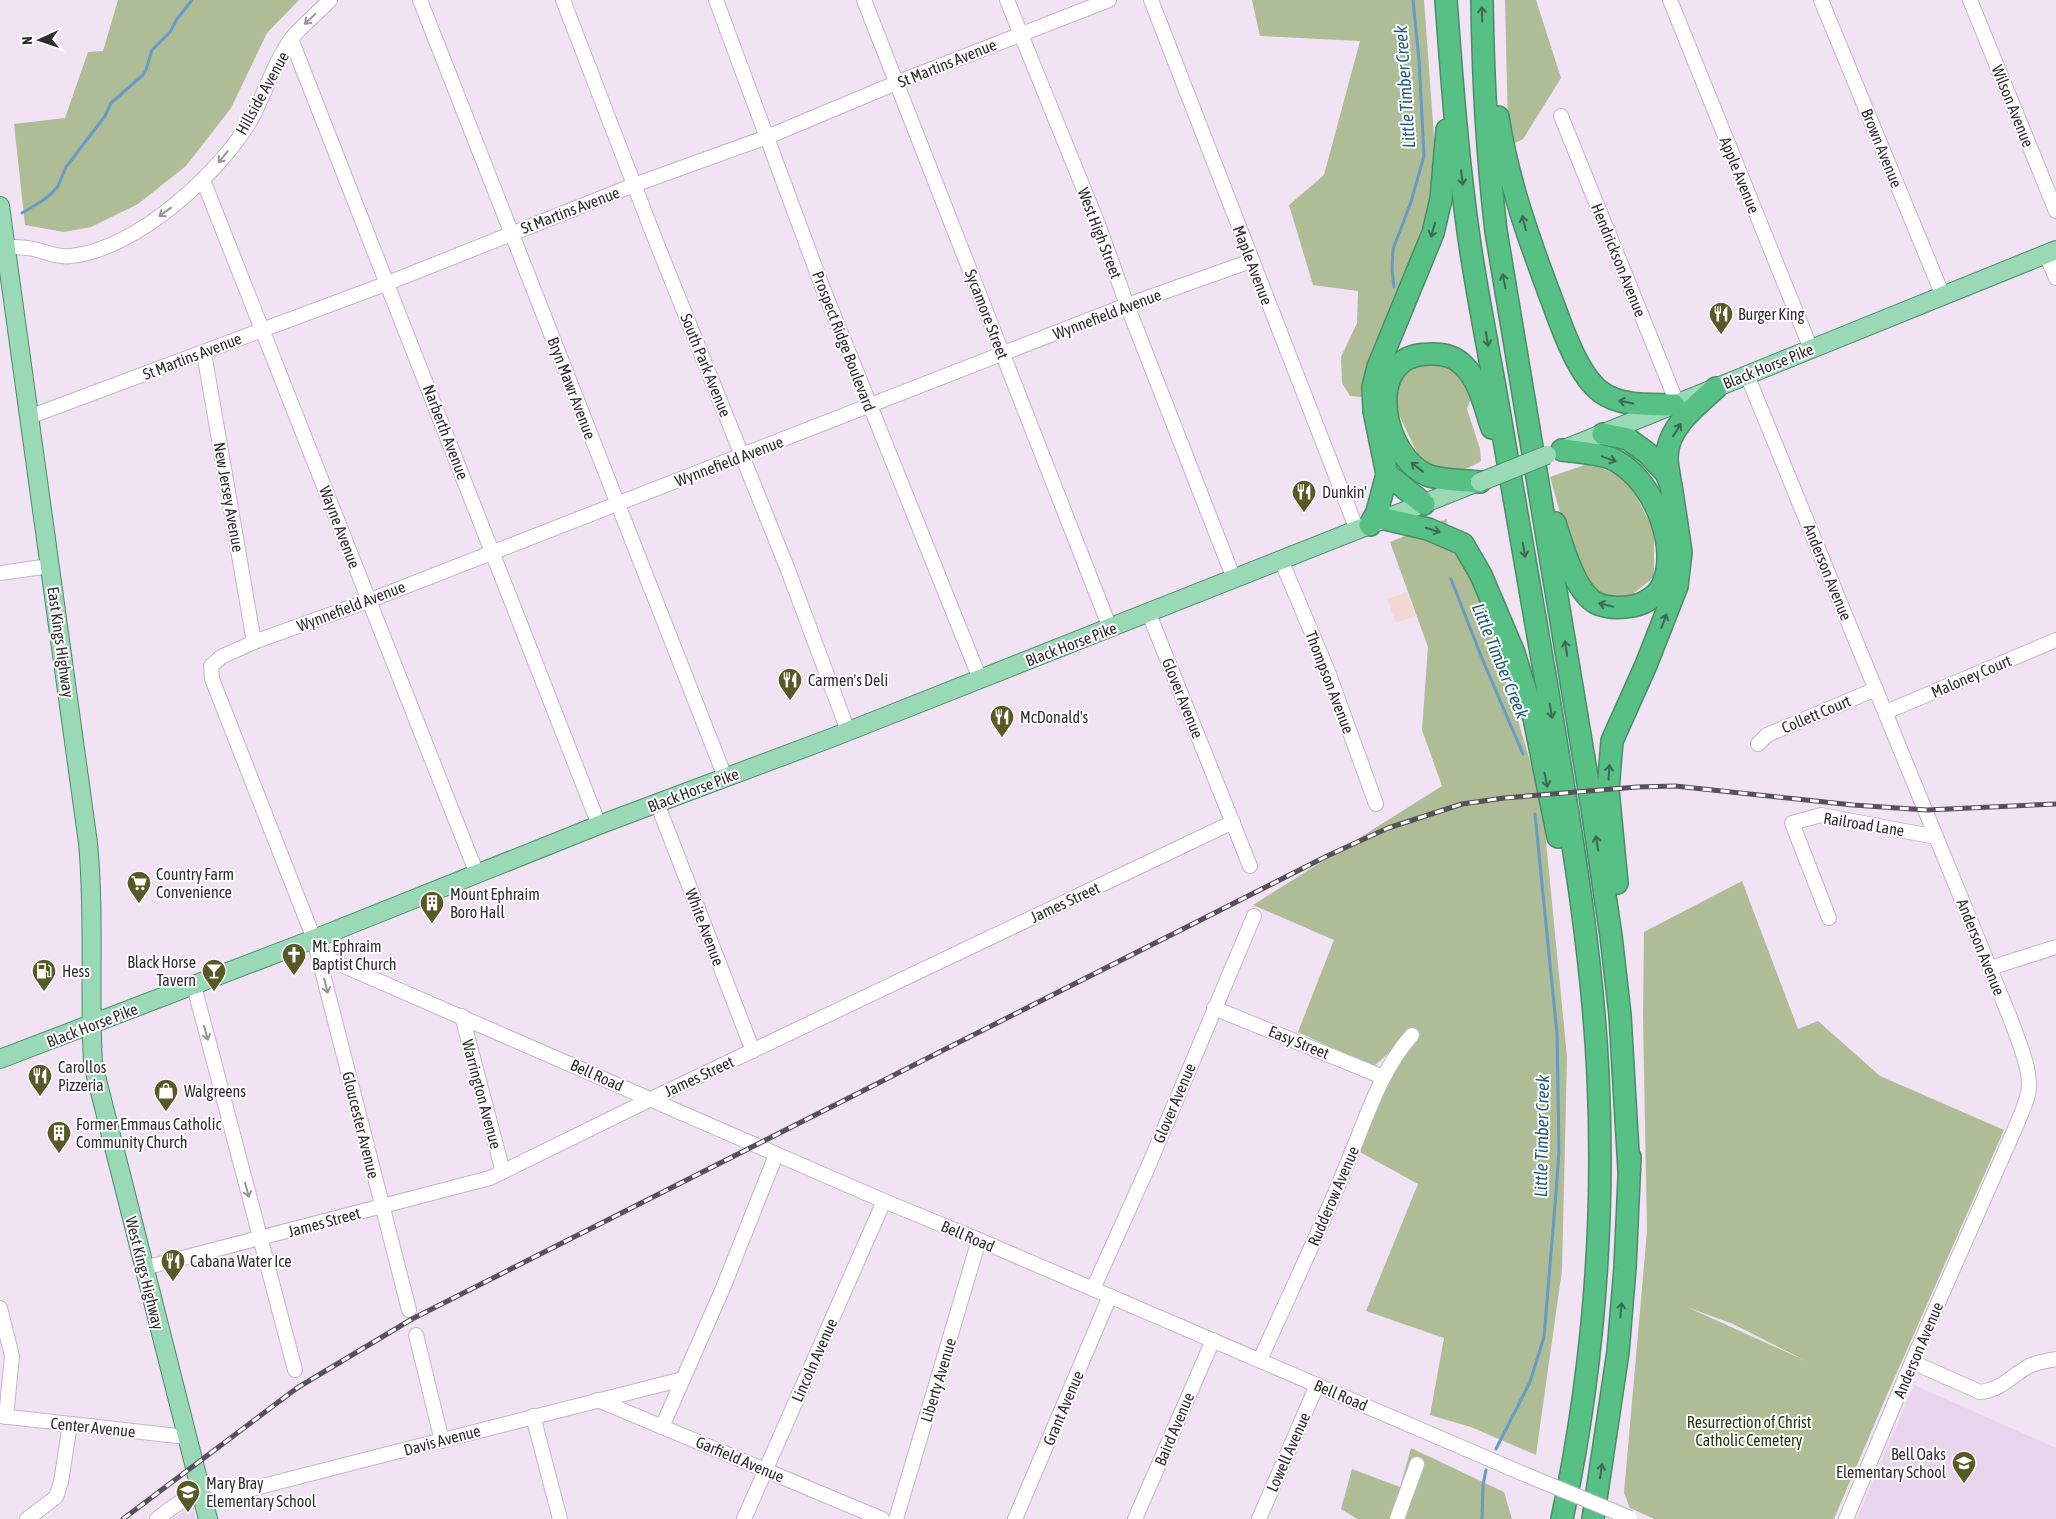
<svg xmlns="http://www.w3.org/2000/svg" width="2056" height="1519" font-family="'Asap Condensed',sans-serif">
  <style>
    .built { fill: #e8d5ed }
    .industrial { fill: #f2d8d3 }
    .green { fill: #aebd95; fill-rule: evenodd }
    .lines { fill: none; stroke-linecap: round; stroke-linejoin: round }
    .stream { stroke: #679bc4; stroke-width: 3 }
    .minor-casing { stroke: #c3b5c6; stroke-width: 16 }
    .major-casing { stroke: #4a8c67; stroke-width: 20 }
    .highway-casing { stroke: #4a8c67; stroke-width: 24 }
    .minor { stroke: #fff; stroke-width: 14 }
    .major { stroke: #9ad9b5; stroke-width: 18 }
    .highway { stroke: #57c084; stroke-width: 21 }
    .rail-casing { stroke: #574f59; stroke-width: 5 }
    .rail { stroke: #fff; stroke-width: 3; stroke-dasharray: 9; stroke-linecap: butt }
    .minor-bridge-casing { stroke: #c3b5c6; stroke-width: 16; stroke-linecap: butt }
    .major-bridge-casing { stroke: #4a8c67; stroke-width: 20; stroke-linecap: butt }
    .minor-bridge { stroke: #fff; stroke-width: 14 }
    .major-bridge { stroke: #9ad9b5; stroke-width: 18 }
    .oneway { stroke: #406753 }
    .oneway2 { stroke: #989598 }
    .labels { text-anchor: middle; stroke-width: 4; stroke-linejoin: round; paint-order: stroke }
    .street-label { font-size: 16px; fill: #312b32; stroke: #fff }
    .poi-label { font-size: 16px; fill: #312b32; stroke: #fff; text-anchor: start }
    .park-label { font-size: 16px; fill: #273408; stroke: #fff }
    .water-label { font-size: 18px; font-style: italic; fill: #215b85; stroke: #fff }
  </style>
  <rect width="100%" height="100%" fill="#f1e2f4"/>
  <!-- built -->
  <g class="built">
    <polygon points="1914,1385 2056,1448 2056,1519 1857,1519"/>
    <polygon points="191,1506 193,1507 196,1519 173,1519"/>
  </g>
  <!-- industrial -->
  <polygon class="industrial" points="1407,592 1415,616 1396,623 1387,599"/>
  <!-- green -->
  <g class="green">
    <polygon points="118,0 299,0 267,33 231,108 186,166 138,204 91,227 64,232 25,225 14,124 65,118 88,52 103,51"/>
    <path d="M1252 0H1424L1434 137 1440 181 1381 336 1399 379 1417 360 1443 357 1473 393 1467 409 1480 449 1481 461C1457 476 1445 472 1421 461L1392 400 1350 396 1342 383 1341 357 1357 323 1358 291 1313 285 1289 205 1324 175 1360 41 1260 36Z"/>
    <polygon points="1505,0 1536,0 1561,78 1523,139 1511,145 1508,127"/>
    <polygon points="1590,463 1628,480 1654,531 1654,577 1624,601 1595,592 1565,530 1550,477"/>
    <polygon points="1447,519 1444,535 1470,561 1537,784 1543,810 1567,1057 1562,1270 1536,1455 1471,1427 1430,1415 1444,1338 1366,1311 1418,1184 1360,1152 1400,1043 1373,1067 1298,1032 1334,940 1253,905 1442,786 1422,730 1428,647 1390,542"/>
    <path d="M1742 881 1798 1029 1818 1021 1880 1076 2004 1130 1886 1397 1834 1519H1654L1630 1508 1624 1493 1647 1231 1643 1016 1644 932ZM1687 1307 1733 1324 1806 1361Z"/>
    <polygon points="1411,1448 1504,1492 1512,1519 1357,1519 1341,1509 1352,1469 1400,1487"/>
  </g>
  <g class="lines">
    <!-- stream -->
    <g class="stream">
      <polyline points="22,213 42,201 52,193 58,186 66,167 105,116 111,103 143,75 146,70 152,50 170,32 177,19 192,0"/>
      <polyline points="1394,287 1392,270 1393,249 1411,202 1424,156 1419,60 1413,0"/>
      <polyline points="1451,579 1481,656 1523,754"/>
      <polyline points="1496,1449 1530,1382 1544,1337 1556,1193 1559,1151 1557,1034 1535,814"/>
      <polyline points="1482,1519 1483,1485 1486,1470"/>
    </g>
    <defs>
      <g id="minor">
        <polyline points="420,0 725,777"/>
        <polyline points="563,0 655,239 788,570 848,731"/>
        <polyline points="716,0 822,286 980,679"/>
        <polyline points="864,0 1110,628"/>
        <polyline points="1007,0 1098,224 1127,305 1234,579"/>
        <polyline points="1151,0 1357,530"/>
        <polyline points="1670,0 1811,349"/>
        <polyline points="1821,0 1943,296"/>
        <polyline points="1970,0 2056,211"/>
        <polyline points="291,39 599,825"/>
        <polyline points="1561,116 1677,403"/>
        <polyline points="203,180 477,874"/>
        <path d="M0 246C11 247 23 247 34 249 46 252 59 258 71 256 136 250 223 171 253 116 266 90 275 61 292 38 303 24 318 13 330 0"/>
        <polyline points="2046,254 2056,278"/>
        <polyline points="204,353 254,642"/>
        <path d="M1747 375 2011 1020C2018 1040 2028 1062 2029 1083 2030 1096 2022 1111 2017 1124L1912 1362 1846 1519"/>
        <polyline points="29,417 388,283 634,185 767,137 896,83 1109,0"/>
        <polyline points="1281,560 1327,669 1376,804"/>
        <polyline points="0,573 50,566"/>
        <polyline points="1149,614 1250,866"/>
        <polyline points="1886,712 2056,640"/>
        <polyline points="1758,744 1767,735 1876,689"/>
        <polyline points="657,803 753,1051"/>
        <polyline points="1829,918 1792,823 1821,815 1936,837"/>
        <polyline points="317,944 328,959 884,1201 979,1240 1524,1474"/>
        <polyline points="1990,968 2056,947"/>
        <polyline points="194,986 295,1370"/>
        <polyline points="1214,1008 1383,1077"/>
        <polyline points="462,1016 503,1172"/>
        <polyline points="144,1268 490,1178 651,1099 1233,822"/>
        <polyline points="1093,1289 1148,1167 1254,916"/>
        <polyline points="0,1308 12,1356 6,1417"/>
        <polyline points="409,1310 314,939 212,679 211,666 221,657 254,642 368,601 1127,305 1251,261"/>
        <polyline points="416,1335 442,1441"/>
        <path d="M1260 1360C1289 1295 1320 1231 1347 1164 1366 1120 1379 1072 1412 1035"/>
        <path d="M1912 1362 1980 1392C2001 1390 2011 1376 2029 1366 2037 1362 2047 1361 2056 1359"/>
        <polyline points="598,1400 882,1519"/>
        <polyline points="0,1416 186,1437"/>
        <polyline points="533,1416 560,1519"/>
        <polyline points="662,1427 723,1288 776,1155"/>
        <polyline points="27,1519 56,1497 61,1482 70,1424"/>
        <path d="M157 1519C184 1498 189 1493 224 1496 377 1457 529 1417 683 1379"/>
        <polyline points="744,1519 884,1201"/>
        <polyline points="896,1519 979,1240"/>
        <polyline points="1015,1519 1110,1296"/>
        <polyline points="1135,1519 1213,1340"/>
        <polyline points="1259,1519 1317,1385"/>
        <polyline points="1397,1519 1417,1464"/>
      </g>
      <g id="major">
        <path d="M0 206 88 843C95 917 89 990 93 1064L208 1519"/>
        <polyline points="1562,450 2056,250"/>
        <polyline points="0,1059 314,939 599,825 831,738 1478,482"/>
      </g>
      <g id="highway">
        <path d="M1446 0C1452 82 1458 164 1470 245 1478 299 1489 352 1498 405 1515 501 1531 597 1548 693 1569 820 1592 946 1598 1075 1605 1223 1593 1373 1562 1519"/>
        <path d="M1482 0C1483 77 1487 154 1496 231L1590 795 1611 936 1620 1015 1629 1170"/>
        <path d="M1498 117C1508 183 1531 245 1554 306 1563 331 1579 376 1601 392 1621 407 1651 404 1674 405"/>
        <polyline points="1603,434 1628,439 1647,453 1666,473 1671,485 1681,552 1677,586 1646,665 1612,741 1608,790 1617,883"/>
        <polyline points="1387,474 1424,504"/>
        <path d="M1670 481C1669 473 1667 465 1667 457 1667 428 1696 406 1716 388"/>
        <path d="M1480 482C1463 480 1443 481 1427 475 1392 460 1369 390 1401 363 1410 355 1421 354 1433 354 1445 354 1456 357 1464 366 1480 381 1485 409 1492 428"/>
        <polyline points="1385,519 1428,529 1463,544 1481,575 1514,653 1534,718 1558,837"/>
        <path d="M1555 523C1562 545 1575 592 1596 603 1608 609 1621 608 1633 606 1647 603 1660 594 1664 581 1679 541 1650 474 1610 458 1596 453 1577 452 1562 450"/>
        <polyline points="1370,525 1377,512 1387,474 1374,411 1373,387 1378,367 1433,233 1441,199 1447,130"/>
        <polyline points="1593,1519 1618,1352 1625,1268 1630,1157"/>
      </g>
    </defs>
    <!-- minor casing -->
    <use href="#minor" class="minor-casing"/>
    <!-- major casing -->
    <use href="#major" class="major-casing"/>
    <!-- highway casing -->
    <use href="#highway" class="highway-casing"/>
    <!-- minor -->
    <use href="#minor" class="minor"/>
    <!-- major -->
    <use href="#major" class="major"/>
    <!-- highway -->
    <use href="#highway" class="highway"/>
    <defs>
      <polyline id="rail" points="123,1519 297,1388 412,1319 1327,856 1388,828 1462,804 1504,798 1637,787 1675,786 1853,805 1927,810 2056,804"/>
    </defs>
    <!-- rail casing -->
    <use href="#rail" class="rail-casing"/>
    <!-- rail -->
    <use href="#rail" class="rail"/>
    <defs>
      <polyline id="minor-bridge" points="1524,1474 1630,1518"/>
      <polyline id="major-bridge" points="1480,482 1547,455"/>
    </defs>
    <!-- minor-bridge casing -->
    <use href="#minor-bridge" class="minor-bridge-casing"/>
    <!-- major-bridge casing -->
    <use href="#major-bridge" class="major-bridge-casing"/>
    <!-- minor-bridge -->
    <use href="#minor-bridge" class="minor-bridge"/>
    <!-- major-bridge -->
    <use href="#major-bridge" class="major-bridge"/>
  </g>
  <!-- one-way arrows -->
  <defs><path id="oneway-shaft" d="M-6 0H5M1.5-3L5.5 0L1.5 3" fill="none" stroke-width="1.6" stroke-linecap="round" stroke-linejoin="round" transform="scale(1.25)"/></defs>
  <g class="oneway">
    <use href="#oneway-shaft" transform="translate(1482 14) rotate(-91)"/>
    <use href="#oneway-shaft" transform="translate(1462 178) rotate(83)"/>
    <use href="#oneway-shaft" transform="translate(1524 223) rotate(-104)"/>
    <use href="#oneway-shaft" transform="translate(1433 230) rotate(106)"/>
    <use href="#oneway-shaft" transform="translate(1504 281) rotate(-101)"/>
    <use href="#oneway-shaft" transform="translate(1487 339) rotate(80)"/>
    <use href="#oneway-shaft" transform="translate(1626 402) rotate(-168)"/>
    <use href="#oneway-shaft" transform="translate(1677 430) rotate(-58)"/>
    <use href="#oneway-shaft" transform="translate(1609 459) rotate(20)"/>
    <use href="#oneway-shaft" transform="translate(1417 467) rotate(-142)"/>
    <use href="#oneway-shaft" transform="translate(1433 530) rotate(18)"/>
    <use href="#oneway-shaft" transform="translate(1524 550) rotate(80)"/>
    <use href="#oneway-shaft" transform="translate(1606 605) rotate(-167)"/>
    <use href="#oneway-shaft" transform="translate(1664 621) rotate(-69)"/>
    <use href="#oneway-shaft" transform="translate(1566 648) rotate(-99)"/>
    <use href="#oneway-shaft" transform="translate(1551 711) rotate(80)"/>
    <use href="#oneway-shaft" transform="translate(1609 772) rotate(-87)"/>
    <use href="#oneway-shaft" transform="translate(1546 780) rotate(78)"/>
    <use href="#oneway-shaft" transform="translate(1597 843) rotate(-99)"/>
    <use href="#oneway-shaft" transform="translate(1621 1310) rotate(-85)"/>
    <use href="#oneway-shaft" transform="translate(1601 1471) rotate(-82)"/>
  </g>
  <g class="oneway2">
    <use href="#oneway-shaft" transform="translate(310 19) rotate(137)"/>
    <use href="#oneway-shaft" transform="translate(223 157) rotate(129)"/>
    <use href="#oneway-shaft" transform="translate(165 212) rotate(144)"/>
    <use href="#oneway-shaft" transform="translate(326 986) rotate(76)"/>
    <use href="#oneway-shaft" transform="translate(206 1033) rotate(75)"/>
    <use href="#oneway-shaft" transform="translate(247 1190) rotate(75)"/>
  </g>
  <!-- icons -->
  <defs>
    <symbol id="restaurant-pin" viewBox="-11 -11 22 30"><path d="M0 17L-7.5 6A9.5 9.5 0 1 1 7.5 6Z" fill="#595926" stroke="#fff"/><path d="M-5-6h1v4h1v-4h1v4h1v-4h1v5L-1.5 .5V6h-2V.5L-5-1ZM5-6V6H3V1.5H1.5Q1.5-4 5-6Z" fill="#fff"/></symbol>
    <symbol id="supermarket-pin" viewBox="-11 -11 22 30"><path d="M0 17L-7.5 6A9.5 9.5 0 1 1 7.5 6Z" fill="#595926" stroke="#fff"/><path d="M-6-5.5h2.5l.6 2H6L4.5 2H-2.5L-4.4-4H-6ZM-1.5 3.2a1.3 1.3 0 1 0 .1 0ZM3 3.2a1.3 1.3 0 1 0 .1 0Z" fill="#fff"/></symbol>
    <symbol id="building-pin" viewBox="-11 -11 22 30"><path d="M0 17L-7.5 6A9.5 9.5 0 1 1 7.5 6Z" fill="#595926" stroke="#fff"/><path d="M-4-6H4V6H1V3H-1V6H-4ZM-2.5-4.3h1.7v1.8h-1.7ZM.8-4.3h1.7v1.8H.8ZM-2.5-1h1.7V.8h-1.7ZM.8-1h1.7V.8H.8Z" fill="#fff"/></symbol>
    <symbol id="church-pin" viewBox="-11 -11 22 30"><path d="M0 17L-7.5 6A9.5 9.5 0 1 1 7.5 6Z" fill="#595926" stroke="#fff"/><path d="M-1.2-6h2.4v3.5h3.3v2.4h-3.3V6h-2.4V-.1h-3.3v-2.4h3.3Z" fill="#fff"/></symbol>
    <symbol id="fuel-pin" viewBox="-11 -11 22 30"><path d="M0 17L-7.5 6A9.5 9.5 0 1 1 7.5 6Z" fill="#595926" stroke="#fff"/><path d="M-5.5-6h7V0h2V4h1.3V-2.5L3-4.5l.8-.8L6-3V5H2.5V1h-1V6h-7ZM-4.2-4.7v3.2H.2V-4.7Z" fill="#fff"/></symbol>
    <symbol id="bar-pin" viewBox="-11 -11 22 30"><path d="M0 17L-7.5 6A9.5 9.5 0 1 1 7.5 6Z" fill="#595926" stroke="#fff"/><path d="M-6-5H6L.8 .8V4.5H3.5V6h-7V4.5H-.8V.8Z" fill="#fff"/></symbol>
    <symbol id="shop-pin" viewBox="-11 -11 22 30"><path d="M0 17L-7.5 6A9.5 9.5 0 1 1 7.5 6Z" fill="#595926" stroke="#fff"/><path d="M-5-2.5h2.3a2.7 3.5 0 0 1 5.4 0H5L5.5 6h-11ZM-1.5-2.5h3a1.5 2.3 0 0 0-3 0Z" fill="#fff"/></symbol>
    <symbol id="school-pin" viewBox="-11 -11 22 30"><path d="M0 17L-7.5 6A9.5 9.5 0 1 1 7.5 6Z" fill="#595926" stroke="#fff"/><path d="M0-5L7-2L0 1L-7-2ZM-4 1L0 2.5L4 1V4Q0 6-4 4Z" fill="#fff"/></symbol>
  </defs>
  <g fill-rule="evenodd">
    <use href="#restaurant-pin" x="1707" y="300" width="28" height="38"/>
    <use href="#restaurant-pin" x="1290" y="478" width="28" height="38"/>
    <use href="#restaurant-pin" x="776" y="666" width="28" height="38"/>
    <use href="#restaurant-pin" x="988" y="703" width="28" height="38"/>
    <use href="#supermarket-pin" x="125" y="869" width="28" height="38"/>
    <use href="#building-pin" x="418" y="889" width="28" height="38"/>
    <use href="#church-pin" x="280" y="941" width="28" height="38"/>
    <use href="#fuel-pin" x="30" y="957" width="28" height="38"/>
    <use href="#bar-pin" x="200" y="957" width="28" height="38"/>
    <use href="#restaurant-pin" x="26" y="1062" width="28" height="38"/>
    <use href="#shop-pin" x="152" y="1077" width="28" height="38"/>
    <use href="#building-pin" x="45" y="1119" width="28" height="38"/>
    <use href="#restaurant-pin" x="159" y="1247" width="28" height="38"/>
    <use href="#school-pin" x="1950" y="1449" width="28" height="38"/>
    <use href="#school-pin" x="174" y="1478" width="28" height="38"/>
  </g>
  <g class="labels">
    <!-- street labels -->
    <g class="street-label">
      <text transform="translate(947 63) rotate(-22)" y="6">St Martins Avenue</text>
      <text transform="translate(262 93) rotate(-61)" y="6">Hillside Avenue</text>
      <text transform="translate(2013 106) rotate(68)" y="6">Wilson Avenue</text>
      <text transform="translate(1882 148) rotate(68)" y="6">Brown Avenue</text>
      <text transform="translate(1740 175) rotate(68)" y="6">Apple Avenue</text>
      <text transform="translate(570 210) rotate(-21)" y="6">St Martins Avenue</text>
      <text transform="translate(1100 233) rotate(69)" y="6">West High Street</text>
      <text transform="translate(1619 260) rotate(68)" y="6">Hendrickson Avenue</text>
      <text transform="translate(1253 265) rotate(69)" y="6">Maple Avenue</text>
      <text transform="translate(987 314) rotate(69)" y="6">Sycamore Street</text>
      <text transform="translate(1107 314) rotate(-21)" y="6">Wynnefield Avenue</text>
      <text transform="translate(844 341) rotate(69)" y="6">Prospect Ridge Boulevard</text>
      <text transform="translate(192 356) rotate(-21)" y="6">St Martins Avenue</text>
      <text transform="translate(706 365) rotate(68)" y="6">South Park Avenue</text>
      <text transform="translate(1768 366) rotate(-22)" y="6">Black Horse Pike</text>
      <text transform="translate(572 388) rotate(69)" y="6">Bryn Mawr Avenue</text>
      <text transform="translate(446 432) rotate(69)" y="6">Narberth Avenue</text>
      <text transform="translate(729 461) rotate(-21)" y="6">Wynnefield Avenue</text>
      <text transform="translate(229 497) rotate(80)" y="6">New Jersey Avenue</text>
      <text transform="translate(340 527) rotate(69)" y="6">Wayne Avenue</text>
      <text transform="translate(1828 572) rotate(68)" y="6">Anderson Avenue</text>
      <text transform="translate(351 606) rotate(-21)" y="6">Wynnefield Avenue</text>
      <text transform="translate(61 642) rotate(82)" y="6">East Kings Highway</text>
      <text transform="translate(1071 644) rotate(-21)" y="6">Black Horse Pike</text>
      <text transform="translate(1971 676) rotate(-23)" y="6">Maloney Court</text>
      <text transform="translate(1330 682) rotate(69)" y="6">Thompson Avenue</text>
      <text transform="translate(1183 698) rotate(68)" y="6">Glover Avenue</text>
      <text transform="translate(1816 714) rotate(-23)" y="6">Collett Court</text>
      <text transform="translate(693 790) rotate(-21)" y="6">Black Horse Pike</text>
      <text transform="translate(1864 824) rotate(9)" y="6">Railroad Lane</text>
      <text transform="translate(1065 902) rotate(-25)" y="6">James Street</text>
      <text transform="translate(705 927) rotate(69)" y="6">White Avenue</text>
      <text transform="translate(1981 947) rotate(68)" y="6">Anderson Avenue</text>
      <text transform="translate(92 1025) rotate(-21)" y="6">Black Horse Pike</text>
      <text transform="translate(1299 1042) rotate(22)" y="6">Easy Street</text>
      <text transform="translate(597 1075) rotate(24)" y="6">Bell Road</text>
      <text transform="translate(699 1076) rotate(-25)" y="6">James Street</text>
      <text transform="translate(482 1094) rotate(75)" y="6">Warrington Avenue</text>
      <text transform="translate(1174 1103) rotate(-67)" y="6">Glover Avenue</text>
      <text transform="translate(361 1125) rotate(76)" y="6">Gloucester Avenue</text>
      <text transform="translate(1333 1196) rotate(-67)" y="6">Rudderow Avenue</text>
      <text transform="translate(324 1222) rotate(-15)" y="6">James Street</text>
      <text transform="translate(968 1236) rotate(23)" y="6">Bell Road</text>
      <text transform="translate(145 1273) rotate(76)" y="6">West Kings Highway</text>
      <text transform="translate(1918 1350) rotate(-67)" y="6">Anderson Avenue</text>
      <text transform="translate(814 1360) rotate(-66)" y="6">Lincoln Avenue</text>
      <text transform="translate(938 1380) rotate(-73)" y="6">Liberty Avenue</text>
      <text transform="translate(1341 1395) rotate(23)" y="6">Bell Road</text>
      <text transform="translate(1063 1408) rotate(-67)" y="6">Grant Avenue</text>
      <text transform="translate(93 1427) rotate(6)" y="6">Center Avenue</text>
      <text transform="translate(1174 1429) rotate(-67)" y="6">Baird Avenue</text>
      <text transform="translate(442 1440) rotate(-15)" y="6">Davis Avenue</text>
      <text transform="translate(1288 1452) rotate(-66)" y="6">Lowell Avenue</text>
      <text transform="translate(740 1459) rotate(23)" y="6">Garfield Avenue</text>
    </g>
    <!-- poi labels -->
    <g class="poi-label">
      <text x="1738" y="320">Burger King</text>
      <text x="1322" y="498">Dunkin'</text>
      <text x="808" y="686">Carmen's Deli</text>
      <text x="1020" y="723">McDonald's</text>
      <text x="156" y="880">Country Farm<tspan x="156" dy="18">Convenience</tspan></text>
      <text x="450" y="900">Mount Ephraim<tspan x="450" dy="18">Boro Hall</tspan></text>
      <text x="312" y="952">Mt. Ephraim<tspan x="312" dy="18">Baptist Church</tspan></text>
      <text x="196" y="968" text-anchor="end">Black Horse<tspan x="196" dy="18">Tavern</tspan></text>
      <text x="62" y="977">Hess</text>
      <text x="58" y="1073">Carollos<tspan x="58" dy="18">Pizzeria</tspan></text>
      <text x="184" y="1097">Walgreens</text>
      <text x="76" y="1130">Former Emmaus Catholic<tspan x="76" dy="18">Community Church</tspan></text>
      <text x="190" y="1267">Cabana Water Ice</text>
      <text x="1946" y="1460" text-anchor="end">Bell Oaks<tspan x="1946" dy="18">Elementary School</tspan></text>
      <text x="206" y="1489">Mary Bray<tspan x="206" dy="18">Elementary School</tspan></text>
    </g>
    <!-- park labels -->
    <g class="park-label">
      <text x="1749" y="1428">Resurrection of Christ<tspan x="1749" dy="18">Catholic Cemetery</tspan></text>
    </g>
    <!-- water labels -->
    <g class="water-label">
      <text transform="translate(1405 87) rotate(-94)" y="6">Little Timber Creek</text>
      <text transform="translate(1500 661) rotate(68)" y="6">Little Timber Creek</text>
      <text transform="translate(1542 1136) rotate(-89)" y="6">Little Timber Creek</text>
    </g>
  </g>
  <!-- north arrow -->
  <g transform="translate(40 40) rotate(267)" stroke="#ffffff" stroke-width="4" paint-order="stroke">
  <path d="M0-4L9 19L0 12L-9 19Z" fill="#312b32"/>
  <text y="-8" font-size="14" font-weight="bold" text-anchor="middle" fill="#312b32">N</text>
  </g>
</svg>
